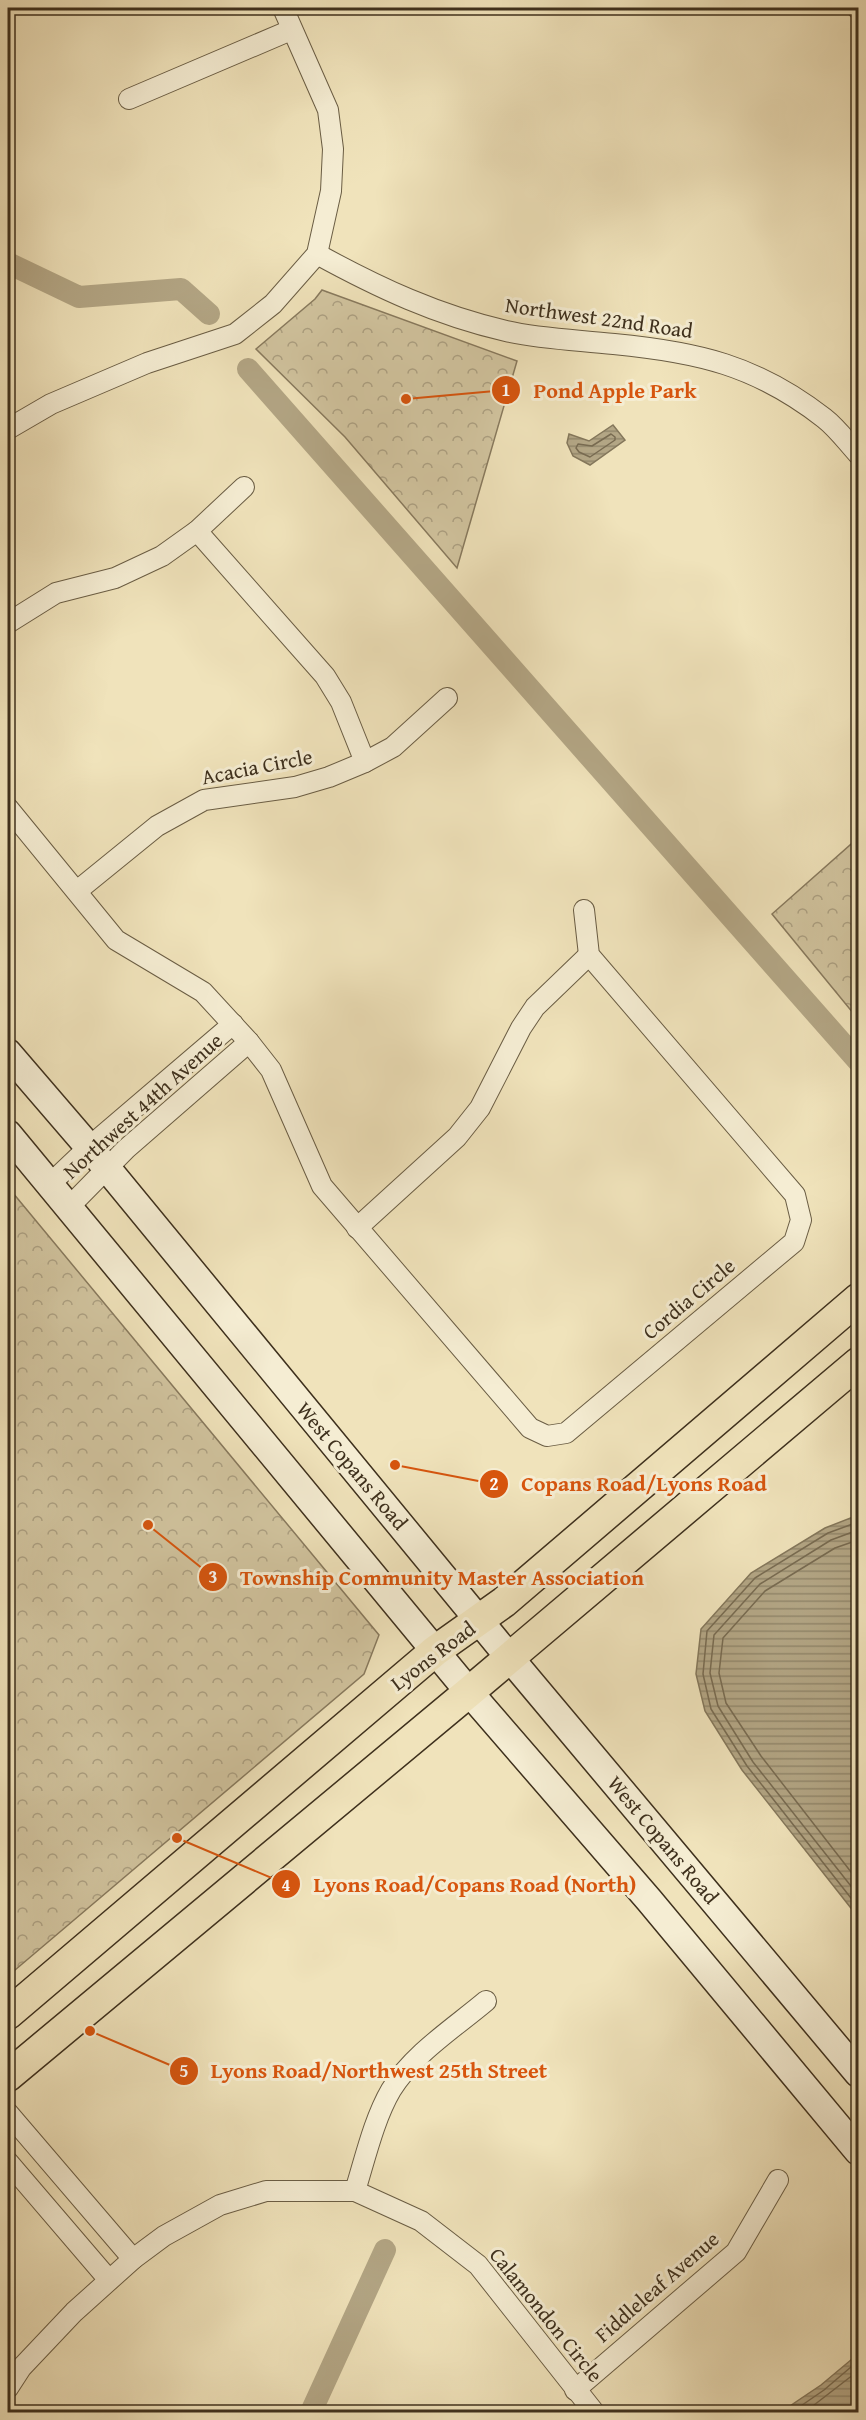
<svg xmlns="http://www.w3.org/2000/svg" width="866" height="2420" font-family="'Gentium Book Plus',serif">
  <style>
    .park { fill: url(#park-crowns); stroke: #887a5e; stroke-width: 1.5 }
    .water { fill: url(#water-rules); stroke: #84775b; stroke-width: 1.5 }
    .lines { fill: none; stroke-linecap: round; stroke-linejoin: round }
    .shore { stroke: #786b51; stroke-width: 1.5 }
    .canal { stroke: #b3a685; stroke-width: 22 }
    .street-casing { stroke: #6a5d44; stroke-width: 22 }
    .secondary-casing { stroke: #3e301d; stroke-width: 30 }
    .primary-casing { stroke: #3e301d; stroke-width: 33 }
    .street { stroke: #f5edd3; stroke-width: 20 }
    .secondary { stroke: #f5edd3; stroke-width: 27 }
    .primary { stroke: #f0e3bb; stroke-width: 30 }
    .labels { text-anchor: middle; stroke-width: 6; stroke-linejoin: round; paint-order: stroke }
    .street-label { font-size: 21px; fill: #3e301d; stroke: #f5edd3 }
    .leader { fill: none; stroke: #d7550e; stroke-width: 2 }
    .callout-dot { fill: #d7550e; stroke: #f5edd3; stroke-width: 2 }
    .mark-label { font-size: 18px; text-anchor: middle; font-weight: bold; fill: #fff }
    .callout-label { font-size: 22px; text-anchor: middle; font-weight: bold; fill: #d7550e; stroke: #f5edd3; stroke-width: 6; stroke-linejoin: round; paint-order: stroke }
  </style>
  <defs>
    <pattern id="park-crowns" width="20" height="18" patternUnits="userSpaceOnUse" patternTransform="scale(1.5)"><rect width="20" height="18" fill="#d2c5a0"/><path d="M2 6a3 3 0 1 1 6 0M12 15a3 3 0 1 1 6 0" fill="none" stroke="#aca082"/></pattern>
    <pattern id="water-rules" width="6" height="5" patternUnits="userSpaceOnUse" patternTransform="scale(1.5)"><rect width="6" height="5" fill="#b3a685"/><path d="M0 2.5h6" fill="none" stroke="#93886c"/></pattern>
  </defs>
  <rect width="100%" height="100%" fill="#f0e3bb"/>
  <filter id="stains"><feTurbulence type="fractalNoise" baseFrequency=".00333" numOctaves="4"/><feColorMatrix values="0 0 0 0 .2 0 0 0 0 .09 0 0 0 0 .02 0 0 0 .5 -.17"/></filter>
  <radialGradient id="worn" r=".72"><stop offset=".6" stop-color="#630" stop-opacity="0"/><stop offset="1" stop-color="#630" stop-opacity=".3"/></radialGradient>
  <!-- park -->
  <g class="park">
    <polygon points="322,290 517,361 457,568 345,437 256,349 315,299"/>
    <polygon points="858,838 858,1019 772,914"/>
    <polygon points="8,1187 379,1635 364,1674 8,1976"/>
  </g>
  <!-- water -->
  <g class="water">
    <polygon points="613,425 625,440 590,465 573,456 567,443 569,434 589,441"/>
    <polygon points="858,1515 858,1917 742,1770 705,1711 696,1674 701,1629 751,1573 825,1528"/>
    <polygon points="858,2354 858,2412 781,2412 821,2385"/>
  </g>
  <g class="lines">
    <!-- shore -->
    <g class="shore">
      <polygon points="611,434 615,437 615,440 590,457 579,452 576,448 578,444 592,446"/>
      <polyline points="858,1522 828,1533 755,1578 707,1631 703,1674 711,1709 747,1766 858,1907"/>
      <polyline points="858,1530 831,1540 760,1584 714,1635 710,1673 718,1706 753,1762 858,1895"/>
      <polyline points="858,1540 835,1548 765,1591 723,1638 719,1673 726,1703 761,1756 858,1881"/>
      <polyline points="792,2412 824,2390 858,2361"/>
      <polyline points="805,2412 858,2371"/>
    </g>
    <!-- canal -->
    <g class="canal">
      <polyline points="8,263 79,297 181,289 209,314"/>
      <polyline points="248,369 858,1061"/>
      <polyline points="311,2412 385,2250"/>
    </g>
    <defs>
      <g id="street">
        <polyline points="857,8 858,9"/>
        <polyline points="129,99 291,30"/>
        <path d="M317 254C379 288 437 315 506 331 541 339 578 340 614 344 697 352 756 365 824 418 837 428 847 442 858 454"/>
        <polyline points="8,429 51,404 147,363 235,334 273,304 317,254 331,191 333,149 328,110 283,8"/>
        <polyline points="197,531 325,676 341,702 365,762"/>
        <polyline points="8,623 56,593 115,578 162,556 197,531 244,487"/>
        <polyline points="8,808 116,940 203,992 249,1042 271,1070 322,1186 530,1428 547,1436 566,1433 794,1242 801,1220 795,1195 589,955 584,910"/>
        <polyline points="77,891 157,826 204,800 295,787 329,777 365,762 393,747 447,698"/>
        <polyline points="50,1184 89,1147 233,1024"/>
        <polyline points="69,1207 126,1149 249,1042"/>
        <polyline points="357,1228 457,1137 480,1108 521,1028 535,1007 589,955"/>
        <polyline points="8,2113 133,2259"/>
        <polyline points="8,2162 109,2280"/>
        <path d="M355 2191C365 2159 374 2119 391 2090 413 2054 454 2028 486 2001"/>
        <polyline points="8,2388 21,2368 74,2312 133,2259 164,2236 220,2205 266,2191 355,2191 421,2221 478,2265 594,2412"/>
        <polyline points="575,2390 736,2252 778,2180"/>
      </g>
      <g id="secondary">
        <polyline points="8,1053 106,1167 509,1657 858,2073"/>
        <polyline points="8,1134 469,1692 649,1900 858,2151"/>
      </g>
      <g id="primary">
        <polyline points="8,2014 435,1651 504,1602 858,1299"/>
        <polyline points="8,2076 469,1692 858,1363"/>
      </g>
    </defs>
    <!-- street casing -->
    <use href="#street" class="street-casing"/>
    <!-- secondary casing -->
    <use href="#secondary" class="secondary-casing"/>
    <!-- primary casing -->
    <use href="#primary" class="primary-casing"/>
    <!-- street -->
    <use href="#street" class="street"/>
    <!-- secondary -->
    <use href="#secondary" class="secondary"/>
    <!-- primary -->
    <use href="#primary" class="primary"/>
  </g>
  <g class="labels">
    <!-- street labels -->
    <g class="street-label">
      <text transform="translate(599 318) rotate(8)" y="7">Northwest 22nd Road</text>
      <text transform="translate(257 767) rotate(-11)" y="7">Acacia Circle</text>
      <text transform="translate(143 1106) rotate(-42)" y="7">Northwest 44th Avenue</text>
      <text transform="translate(689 1299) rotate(-40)" y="7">Cordia Circle</text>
      <text transform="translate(352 1466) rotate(50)" y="7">West Copans Road</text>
      <text transform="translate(433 1656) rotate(-37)" y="7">Lyons Road</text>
      <text transform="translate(663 1840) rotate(50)" y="7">West Copans Road</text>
      <text transform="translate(657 2287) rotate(-41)" y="7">Fiddleleaf Avenue</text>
      <text transform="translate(546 2315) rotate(51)" y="7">Calamondon Circle</text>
    </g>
  </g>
  <!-- callouts -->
  <path class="leader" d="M406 399L506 390M395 1465L494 1484M148 1525L213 1577M177 1838L286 1884M90 2031L184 2071"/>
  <g class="callout-dot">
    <circle cx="406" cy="399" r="6"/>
    <circle cx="395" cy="1465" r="6"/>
    <circle cx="148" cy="1525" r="6"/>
    <circle cx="177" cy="1838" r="6"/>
    <circle cx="90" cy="2031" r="6"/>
    <circle cx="506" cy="390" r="15"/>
    <circle cx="494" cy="1484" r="15"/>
    <circle cx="213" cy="1577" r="15"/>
    <circle cx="286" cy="1884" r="15"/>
    <circle cx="184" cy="2071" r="15"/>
  </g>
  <g class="mark-label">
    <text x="506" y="396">1</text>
    <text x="494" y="1490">2</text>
    <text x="213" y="1583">3</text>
    <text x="286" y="1891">4</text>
    <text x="184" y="2077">5</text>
  </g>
  <g class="callout-label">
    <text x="615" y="398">Pond Apple Park</text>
    <text x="644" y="1491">Copans Road/Lyons Road</text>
    <text x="442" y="1585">Township Community Master Association</text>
    <text x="475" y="1892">Lyons Road/Copans Road (North)</text>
    <text x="379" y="2078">Lyons Road/Northwest 25th Street</text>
  </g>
  <!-- margin -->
  <rect width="866" height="2420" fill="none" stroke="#f0e3bb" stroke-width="30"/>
  <rect x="9" y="9" width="848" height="2402" fill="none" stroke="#3e301d" stroke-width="3"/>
  <rect x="15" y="15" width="836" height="2390" fill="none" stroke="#3e301d" stroke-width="1.5"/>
  <rect width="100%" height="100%" filter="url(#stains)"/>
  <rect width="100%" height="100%" fill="url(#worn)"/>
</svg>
